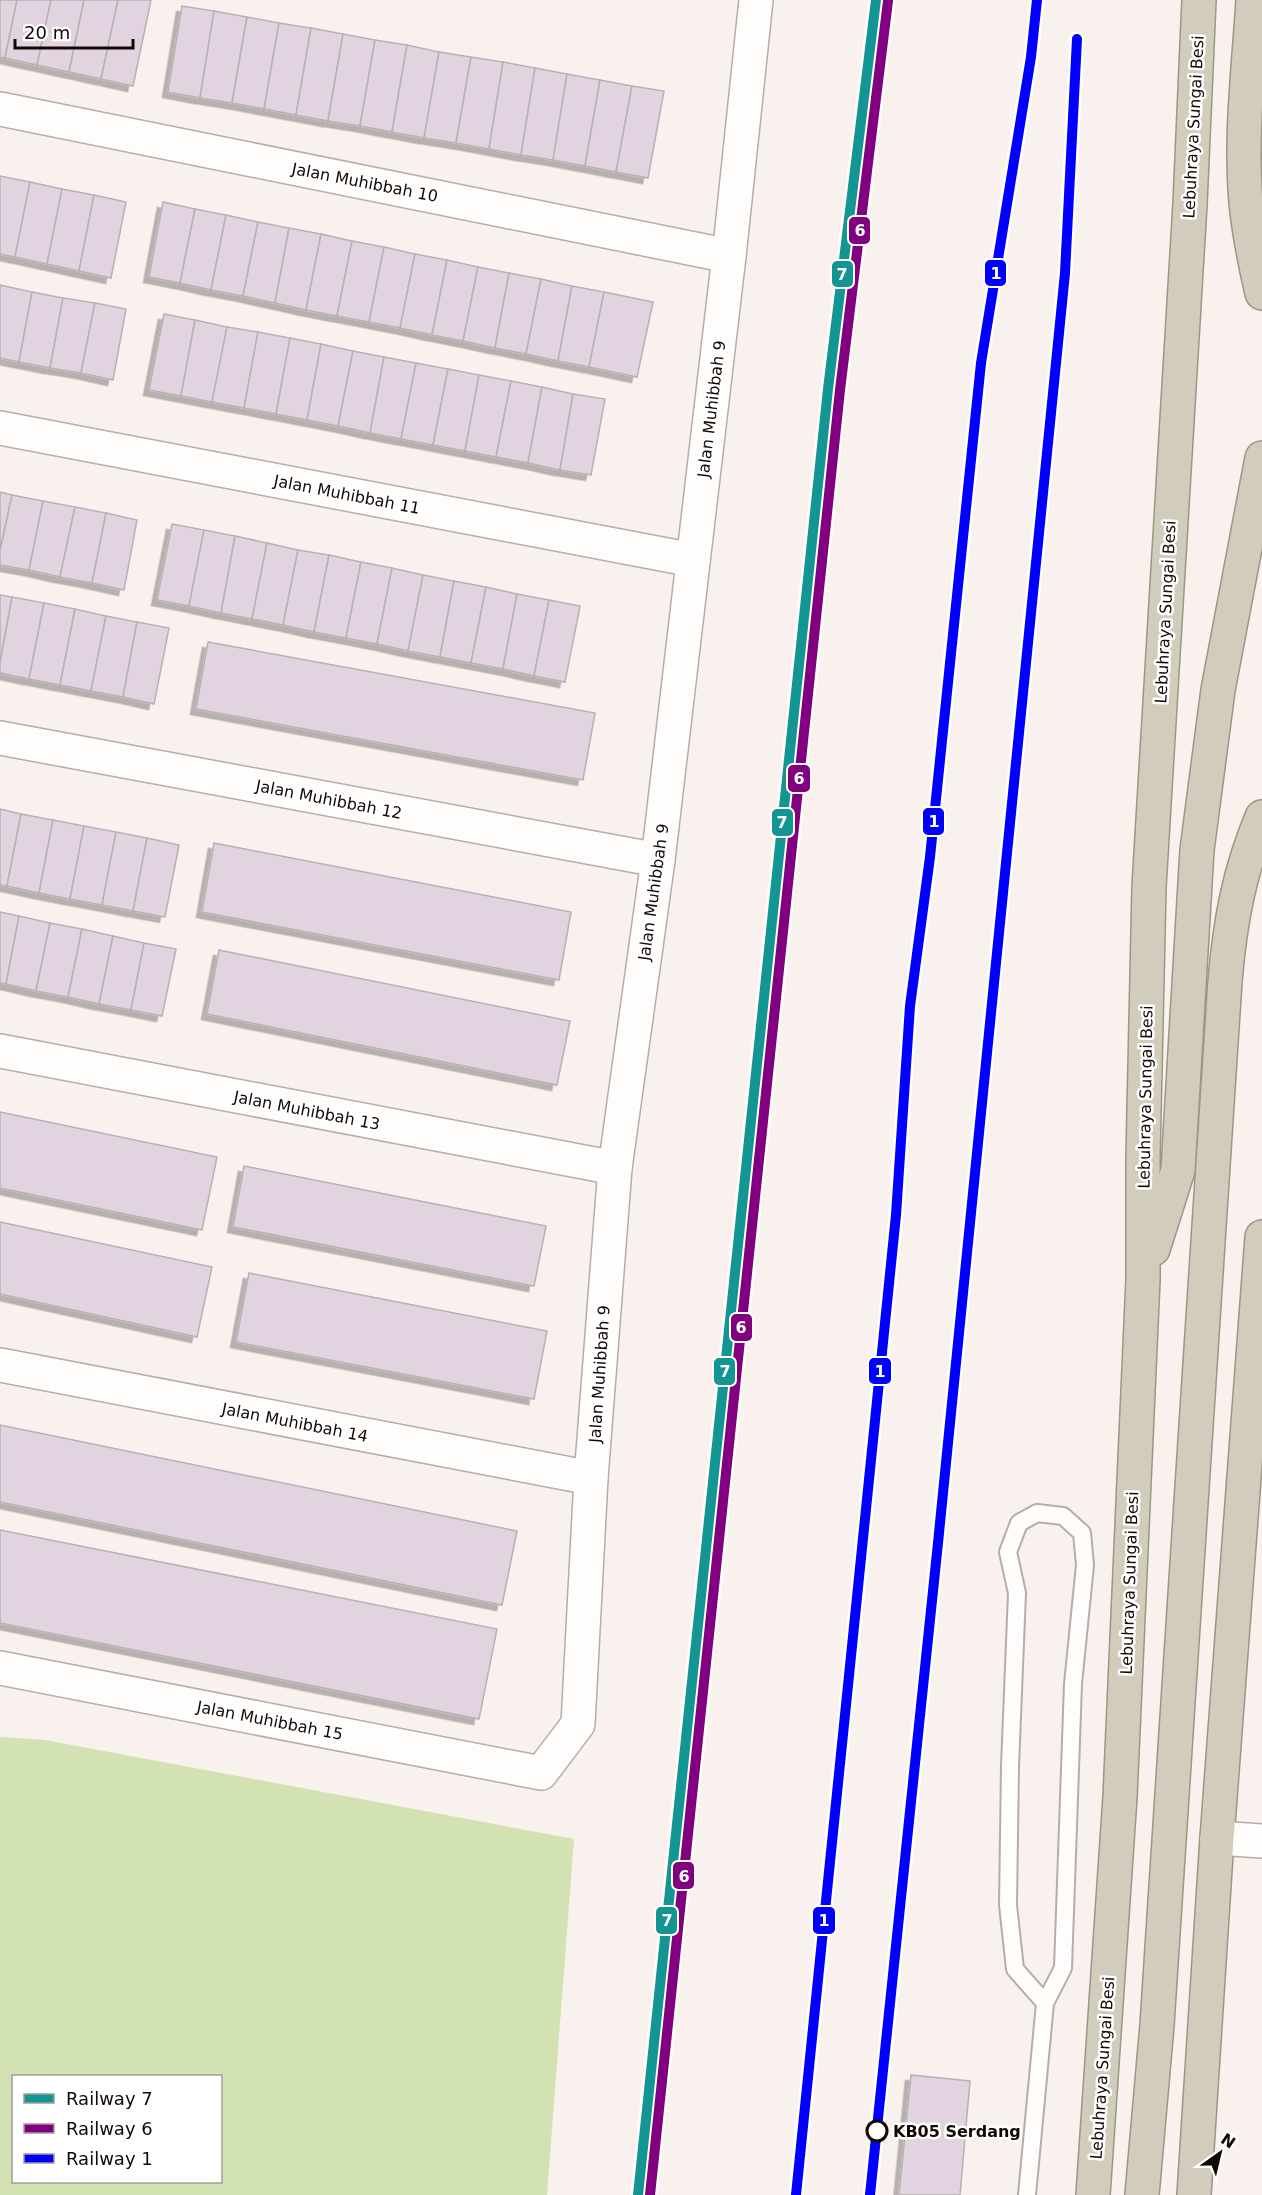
<svg xmlns="http://www.w3.org/2000/svg" width="1262" height="2195" font-family="'DejaVu Sans',sans-serif">
  <style>
    .green { fill: #d2e2b2; fill-rule: evenodd }
    .building { fill: #e1d3df; stroke: #b8b1b4; stroke-width: 1.5; filter: url(#shadow) }
    .lines { fill: none; stroke-linecap: round; stroke-linejoin: round }
    .service-casing { stroke: #b6ada8; stroke-width: 20 }
    .minor-casing { stroke: #b6ada8; stroke-width: 36 }
    .motorway-casing { stroke: #9e9684; stroke-width: 36 }
    .service { stroke: #fefdfc; stroke-width: 16 }
    .minor { stroke: #fefdfc; stroke-width: 33 }
    .motorway { stroke: #d1ccbc; stroke-width: 33 }
    .rail-1-casing { stroke: #fff; stroke-width: 15 }
    .rail-2-casing { stroke: #fff; stroke-width: 15 }
    .rail-3-casing { stroke: #fff; stroke-width: 15 }
    .rail-1 { stroke: #139593; stroke-width: 10 }
    .rail-2 { stroke: #800080; stroke-width: 10 }
    .rail-3 { stroke: #00f; stroke-width: 10 }
    .stop-dot { fill: #fff; stroke: #130904; stroke-width: 3 }
    .labels { text-anchor: middle; stroke-width: 5; stroke-linejoin: round; paint-order: stroke }
    .street-label { font-size: 16px; fill: #130904; stroke: #fff }
    .stop-label { font-size: 16px; font-weight: bold; fill: #130904; stroke: #fff; text-anchor: start }
    .line-badge { stroke: #fff; stroke-width: 2 }
    .badge-label { font-size: 16px; text-anchor: middle; font-weight: bold; fill: #fff }
  </style>
  <defs>
    <filter id="shadow"><feDropShadow dx="-5.5" dy="5.5" stdDeviation="0" flood-color="#0004"/></filter>
  </defs>
  <rect width="100%" height="100%" fill="#f9f1ed"/>
  <!-- green -->
  <path class="green" d="M0 1737 45 1740 574 1839 547 2195H0ZM220 2076V2182H14V2076Z"/>
  <!-- building -->
  <g class="building">
    <polygon points="0,0 17,0 5,58 0,57"/>
    <polygon points="17,0 51,0 37,65 5,58"/>
    <polygon points="51,0 84,0 69,72 37,65"/>
    <polygon points="84,0 118,0 101,79 69,72"/>
    <polygon points="118,0 151,0 133,86 101,79"/>
    <polygon points="182,6 214,11 200,98 168,92"/>
    <polygon points="214,11 247,17 232,103 200,98"/>
    <polygon points="247,17 279,23 264,109 232,103"/>
    <polygon points="279,23 311,28 296,115 264,109"/>
    <polygon points="311,28 343,34 328,121 296,115"/>
    <polygon points="343,34 375,40 360,126 328,121"/>
    <polygon points="375,40 407,45 392,132 360,126"/>
    <polygon points="407,45 439,52 424,138 392,132"/>
    <polygon points="439,52 471,57 456,143 424,138"/>
    <polygon points="471,57 503,62 489,149 456,143"/>
    <polygon points="503,62 535,68 521,155 489,149"/>
    <polygon points="535,68 567,74 553,160 521,155"/>
    <polygon points="567,74 600,80 585,166 553,160"/>
    <polygon points="600,80 632,86 616,172 585,166"/>
    <polygon points="632,86 664,91 648,178 616,172"/>
    <polygon points="0,176 30,182 15,257 0,254"/>
    <polygon points="30,182 62,189 47,264 15,257"/>
    <polygon points="62,189 94,195 79,271 47,264"/>
    <polygon points="94,195 126,202 111,278 79,271"/>
    <polygon points="163,202 195,209 180,283 149,277"/>
    <polygon points="195,209 226,215 211,290 180,283"/>
    <polygon points="226,215 258,222 243,296 211,290"/>
    <polygon points="258,222 289,228 275,303 243,296"/>
    <polygon points="289,228 321,234 306,310 275,303"/>
    <polygon points="321,234 352,241 337,316 306,310"/>
    <polygon points="352,241 384,247 369,322 337,316"/>
    <polygon points="384,247 415,254 400,328 369,322"/>
    <polygon points="415,254 447,260 432,335 400,328"/>
    <polygon points="447,260 478,267 463,341 432,335"/>
    <polygon points="478,267 509,273 495,348 463,341"/>
    <polygon points="509,273 541,279 526,354 495,348"/>
    <polygon points="541,279 572,286 558,361 526,354"/>
    <polygon points="0,285 32,292 19,362 0,358"/>
    <polygon points="572,286 604,292 589,367 558,361"/>
    <polygon points="32,292 63,298 50,368 19,362"/>
    <polygon points="604,292 653,302 637,377 589,367"/>
    <polygon points="63,298 95,303 81,373 50,368"/>
    <polygon points="95,303 126,309 113,380 81,373"/>
    <polygon points="164,314 195,320 181,396 149,390"/>
    <polygon points="195,320 227,327 212,402 181,396"/>
    <polygon points="227,327 258,332 244,408 212,402"/>
    <polygon points="258,332 290,338 276,414 244,408"/>
    <polygon points="290,338 321,344 307,420 276,414"/>
    <polygon points="321,344 353,351 338,426 307,420"/>
    <polygon points="353,351 384,357 370,433 338,426"/>
    <polygon points="384,357 416,363 401,439 370,433"/>
    <polygon points="416,363 448,369 433,445 401,439"/>
    <polygon points="448,369 479,375 465,451 433,445"/>
    <polygon points="479,375 511,381 496,457 465,451"/>
    <polygon points="511,381 542,387 528,463 496,457"/>
    <polygon points="542,387 573,394 560,470 528,463"/>
    <polygon points="573,394 605,399 591,475 560,470"/>
    <polygon points="0,492 12,495 0,551"/>
    <polygon points="12,495 43,501 29,570 0,565 0,551"/>
    <polygon points="43,501 75,507 60,577 29,570"/>
    <polygon points="75,507 106,513 92,583 60,577"/>
    <polygon points="106,513 137,520 124,590 92,583"/>
    <polygon points="172,524 204,530 189,606 157,600"/>
    <polygon points="204,530 235,536 221,613 189,606"/>
    <polygon points="235,536 267,543 252,619 221,613"/>
    <polygon points="267,543 298,550 283,625 252,619"/>
    <polygon points="298,550 329,555 314,632 283,625"/>
    <polygon points="329,555 361,562 346,638 314,632"/>
    <polygon points="361,562 392,568 377,644 346,638"/>
    <polygon points="392,568 423,575 408,651 377,644"/>
    <polygon points="423,575 454,581 440,657 408,651"/>
    <polygon points="454,581 486,587 471,663 440,657"/>
    <polygon points="486,587 517,594 503,669 471,663"/>
    <polygon points="517,594 549,600 534,676 503,669"/>
    <polygon points="0,595 12,597 0,663"/>
    <polygon points="12,597 44,603 29,679 0,673 0,663"/>
    <polygon points="549,600 580,606 565,682 534,676"/>
    <polygon points="44,603 75,609 60,685 29,679"/>
    <polygon points="75,609 106,616 91,691 60,685"/>
    <polygon points="106,616 137,622 123,697 91,691"/>
    <polygon points="137,622 169,628 154,704 123,697"/>
    <polygon points="208,642 595,713 583,780 196,709"/>
    <polygon points="0,809 21,814 7,886 0,885"/>
    <polygon points="21,814 53,820 39,893 7,886"/>
    <polygon points="53,820 84,826 70,899 39,893"/>
    <polygon points="84,826 116,832 102,905 70,899"/>
    <polygon points="116,832 147,838 133,911 102,905"/>
    <polygon points="147,838 179,845 165,917 133,911"/>
    <polygon points="214,843 571,912 559,980 202,912"/>
    <polygon points="0,912 19,916 6,984 0,983"/>
    <polygon points="19,916 50,923 36,991 6,984"/>
    <polygon points="50,923 82,929 68,997 36,991"/>
    <polygon points="82,929 113,936 99,1004 68,997"/>
    <polygon points="113,936 144,943 131,1010 99,1004"/>
    <polygon points="144,943 176,949 162,1016 131,1010"/>
    <polygon points="219,950 570,1021 557,1085 207,1014"/>
    <polygon points="0,1112 217,1157 202,1230 0,1188"/>
    <polygon points="244,1166 546,1226 534,1286 233,1227"/>
    <polygon points="0,1222 212,1267 197,1337 0,1294"/>
    <polygon points="249,1273 547,1331 534,1399 236,1342"/>
    <polygon points="0,1425 517,1531 502,1605 0,1502"/>
    <polygon points="0,1530 497,1629 479,1719 0,1623"/>
    <polygon points="911,2075 970,2081 960,2195 899,2195"/>
  </g>
  <g class="lines">
    <defs>
      <polyline id="service" points="1027,2195 1045,2003 1063,1968 1073,1684 1085,1565 1082,1533 1063,1516 1037,1513 1019,1523 1008,1552 1017,1593 1010,1766 1008,1905 1015,1969 1045,2003"/>
      <g id="minor">
        <polyline points="0,109 729,256"/>
        <polyline points="0,428 693,560"/>
        <polyline points="0,738 658,860"/>
        <polyline points="0,1051 615,1168"/>
        <polyline points="0,1365 591,1478"/>
        <polyline points="0,1668 541,1773 578,1724 591,1478 615,1168 658,860 729,256 756,0"/>
        <polyline points="1217,1838 1262,1841"/>
      </g>
      <g id="motorway">
        <path d="M1253 0C1249 66 1240 136 1246 202 1249 233 1255 263 1262 293"/>
        <polyline points="1153,1249 1178,1170 1197,850 1218,690 1262,458"/>
        <polyline points="1093,2195 1120,1797 1143,1279 1143,1157 1149,887 1190,204 1199,0"/>
        <path d="M1142 2195 1157 2025 1225 981C1230 922 1239 872 1262 817"/>
        <polyline points="1194,2195 1217,1838 1262,1237"/>
      </g>
    </defs>
    <!-- service casing -->
    <use href="#service" class="service-casing"/>
    <!-- minor casing -->
    <use href="#minor" class="minor-casing"/>
    <!-- motorway casing -->
    <use href="#motorway" class="motorway-casing"/>
    <!-- service -->
    <use href="#service" class="service"/>
    <!-- minor -->
    <use href="#minor" class="minor"/>
    <!-- motorway -->
    <use href="#motorway" class="motorway"/>
    <defs>
      <polyline id="rail-1" points="638,2195 828,389 876,0"/>
      <polyline id="rail-2" points="650,2195 840,390 888,1"/>
      <g id="rail-3">
        <polyline points="796,2195 896,1215 910,1006 930,857 981,363 1031,57 1037,0"/>
        <polyline points="870,2195 938,1543 1065,273 1077,39"/>
      </g>
    </defs>
    <!-- rail-1 casing -->
    <use href="#rail-1" class="rail-1-casing"/>
    <!-- rail-2 casing -->
    <use href="#rail-2" class="rail-2-casing"/>
    <!-- rail-3 casing -->
    <use href="#rail-3" class="rail-3-casing"/>
    <!-- rail-1 -->
    <use href="#rail-1" class="rail-1"/>
    <!-- rail-2 -->
    <use href="#rail-2" class="rail-2"/>
    <!-- rail-3 -->
    <use href="#rail-3" class="rail-3"/>
  </g>
  <!-- markers -->
  <circle class="stop-dot" cx="877" cy="2131" r="10"/>
  <g class="labels">
    <!-- street labels -->
    <g class="street-label">
      <text transform="translate(1193 127) rotate(-87)" y="6">Lebuhraya Sungai Besi</text>
      <text transform="translate(365 182) rotate(11)" y="6">Jalan Muhibbah 10</text>
      <text transform="translate(711 409) rotate(-83)" y="6">Jalan Muhibbah 9</text>
      <text transform="translate(347 494) rotate(11)" y="6">Jalan Muhibbah 11</text>
      <text transform="translate(1165 612) rotate(-87)" y="6">Lebuhraya Sungai Besi</text>
      <text transform="translate(329 799) rotate(11)" y="6">Jalan Muhibbah 12</text>
      <text transform="translate(653 892) rotate(-82)" y="6">Jalan Muhibbah 9</text>
      <text transform="translate(1145 1097) rotate(-89)" y="6">Lebuhraya Sungai Besi</text>
      <text transform="translate(307 1110) rotate(11)" y="6">Jalan Muhibbah 13</text>
      <text transform="translate(599 1374) rotate(-86)" y="6">Jalan Muhibbah 9</text>
      <text transform="translate(295 1422) rotate(11)" y="6">Jalan Muhibbah 14</text>
      <text transform="translate(1129 1583) rotate(-88)" y="6">Lebuhraya Sungai Besi</text>
      <text transform="translate(270 1720) rotate(11)" y="6">Jalan Muhibbah 15</text>
      <text transform="translate(1102 2068) rotate(-86)" y="6">Lebuhraya Sungai Besi</text>
    </g>
    <!-- stop labels -->
    <g class="stop-label">
      <text x="893" y="2137">KB05 Serdang</text>
    </g>
  </g>
  <g class="line-badge">
    <rect x="848" y="216" width="23" height="29" rx="6" fill="#800080"/>
    <rect x="984" y="259" width="23" height="28" rx="6" fill="#00f"/>
    <rect x="831" y="260" width="23" height="28" rx="6" fill="#139593"/>
    <rect x="787" y="764" width="24" height="29" rx="6" fill="#800080"/>
    <rect x="922" y="807" width="23" height="29" rx="6" fill="#00f"/>
    <rect x="771" y="808" width="23" height="29" rx="6" fill="#139593"/>
    <rect x="730" y="1313" width="23" height="29" rx="6" fill="#800080"/>
    <rect x="868" y="1357" width="24" height="28" rx="6" fill="#00f"/>
    <rect x="713" y="1357" width="23" height="29" rx="6" fill="#139593"/>
    <rect x="672" y="1861" width="23" height="29" rx="6" fill="#800080"/>
    <rect x="812" y="1906" width="24" height="29" rx="6" fill="#00f"/>
    <rect x="655" y="1906" width="23" height="29" rx="6" fill="#139593"/>
  </g>
  <g class="badge-label">
    <text x="860" y="236">6</text>
    <text x="996" y="279">1</text>
    <text x="842" y="280">7</text>
    <text x="799" y="784">6</text>
    <text x="934" y="827">1</text>
    <text x="782" y="828">7</text>
    <text x="741" y="1333">6</text>
    <text x="880" y="1377">1</text>
    <text x="725" y="1377">7</text>
    <text x="684" y="1882">6</text>
    <text x="824" y="1926">1</text>
    <text x="667" y="1926">7</text>
  </g>
  <!-- legend -->
  <rect x="12" y="2075" width="210" height="108" fill="#ffffff" stroke="#a19d9b" stroke-width="1.5"/>
  <rect x="24" y="2094" width="30" height="9" fill="#139593" stroke="#a19d9b" stroke-width="1.5"/>
  <text x="66" y="2105" font-size="18" fill="#130904">Railway 7</text>
  <rect x="24" y="2124" width="30" height="9" fill="#800080" stroke="#a19d9b" stroke-width="1.5"/>
  <text x="66" y="2135" font-size="18" fill="#130904">Railway 6</text>
  <rect x="24" y="2154" width="30" height="9" fill="#0000ff" stroke="#a19d9b" stroke-width="1.5"/>
  <text x="66" y="2165" font-size="18" fill="#130904">Railway 1</text>
  <!-- north arrow -->
  <g transform="translate(1220 2153) rotate(34)" stroke="#ffffff" stroke-width="4.5" paint-order="stroke">
  <path d="M0-4.5L10 22L0 15L-10 22Z" fill="#130904"/>
  <text y="-9" font-size="16" font-weight="bold" text-anchor="middle" fill="#130904">N</text>
  </g>
  <!-- scale -->
  <path d="M15 39v9h118v-9" fill="none" stroke="#130904" stroke-width="3"/>
  <text x="24" y="39" font-size="18" fill="#130904" stroke="#ffffff" stroke-width="4.5" paint-order="stroke">20 m</text>
</svg>
